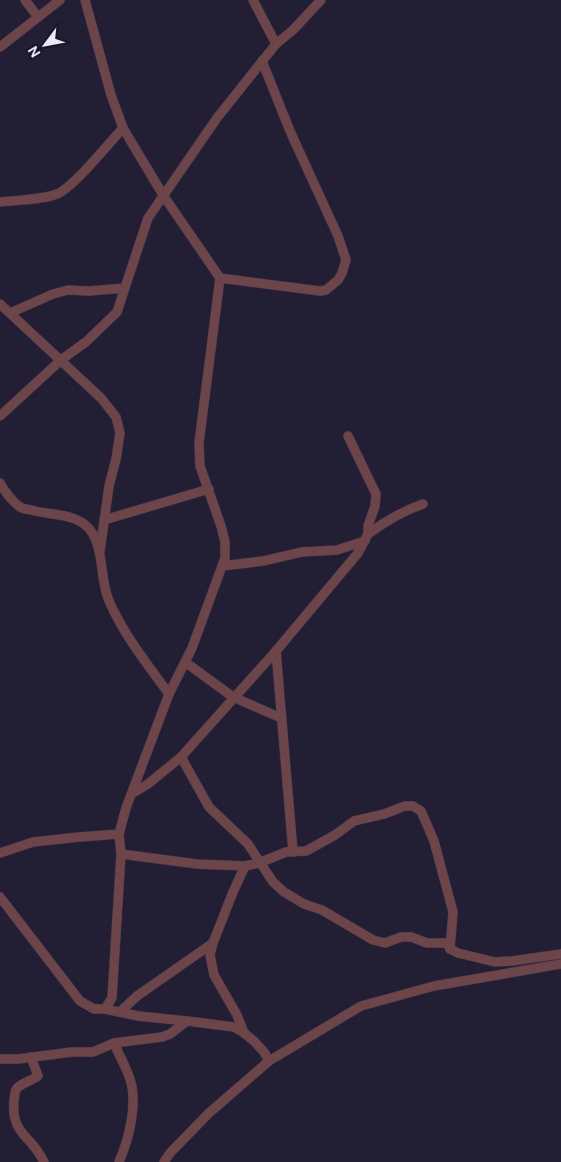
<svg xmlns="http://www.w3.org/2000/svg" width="561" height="1162" font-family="'DM Sans',sans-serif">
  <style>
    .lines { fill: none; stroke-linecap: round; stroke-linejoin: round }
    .minor-casing { stroke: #3e3b50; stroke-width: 10 }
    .minor { stroke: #6d4447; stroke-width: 9 }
  </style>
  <rect width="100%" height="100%" fill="#221f35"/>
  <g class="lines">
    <defs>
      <g id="minor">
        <polyline points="25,0 38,17"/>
        <polyline points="85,0 111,95 123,128 163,195 220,278 199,443 200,466 221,526 225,542 225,558 192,648 169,694"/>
        <polyline points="276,44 293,30 321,0"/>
        <polyline points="0,47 60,0"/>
        <path d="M0 202C17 200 42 200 57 194 74 187 109 143 123 128"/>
        <polyline points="220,278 320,291 326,290 338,280 342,273 346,260 338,236 290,131 262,61"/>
        <polyline points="0,304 101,398 116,417 120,433 116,459 109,486 100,551"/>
        <polyline points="10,313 53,294 68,290 89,291 125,288"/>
        <polyline points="0,416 61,360 87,341 117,312 148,218 217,118 276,44 253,0"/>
        <path d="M0 483C5 492 12 501 20 507 23 509 27 509 31 510 52 516 80 512 93 534 104 554 100 580 109 601 124 635 147 664 169 694L126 808 119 834 121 854 112 998 105 1009"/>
        <polyline points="104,520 209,489"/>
        <path d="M368 534C386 521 402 511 423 504"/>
        <polyline points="222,566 263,561 302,552 337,550 365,541"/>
        <polyline points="276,651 293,852"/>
        <polyline points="185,662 233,697 281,718"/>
        <polyline points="181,757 209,807 248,844 273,882 284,892 304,904 322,910 373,940 385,943 401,937 411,937 427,943 447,943 450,949 458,953 495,962 512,961 561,954"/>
        <polyline points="133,793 148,784 181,757 276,651 358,553 368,534 368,526 375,506 376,494 348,436"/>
        <polyline points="0,853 33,842 79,837 119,834"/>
        <polyline points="121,854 197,864 245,866 259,863 286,852 306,851 335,835 354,821 384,814 405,806 413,806 421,811 434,841 453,912 450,949"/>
        <polyline points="0,897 80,1001 94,1009 105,1009 138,1016 187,1021 234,1027 244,1033 254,1041 264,1052 269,1061"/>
        <polyline points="120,1012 137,996 213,943"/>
        <polyline points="244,1033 237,1015 214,975 210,955 213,943 233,892 245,866"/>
        <path d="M114 1043C119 1055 126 1067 130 1079 138 1103 129 1139 119 1162"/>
        <path d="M31 1057 38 1076C31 1081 22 1083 17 1088 14 1092 15 1096 14 1100 11 1136 31 1134 44 1162"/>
        <polyline points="0,1059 18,1059 72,1052 93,1052 114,1043 162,1037 170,1034 187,1021"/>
        <polyline points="164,1162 170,1153 209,1113 269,1061 361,1006 434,986 561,964"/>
      </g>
    </defs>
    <!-- minor casing -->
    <use href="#minor" class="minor-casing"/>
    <!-- minor -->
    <use href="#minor" class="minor"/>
  </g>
  <!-- north arrow -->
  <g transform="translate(45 45) rotate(238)" stroke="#18162b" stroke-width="4" paint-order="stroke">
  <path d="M0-4L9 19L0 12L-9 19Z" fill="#eae9f8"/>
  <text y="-8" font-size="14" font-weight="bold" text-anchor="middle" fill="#eae9f8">N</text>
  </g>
</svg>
